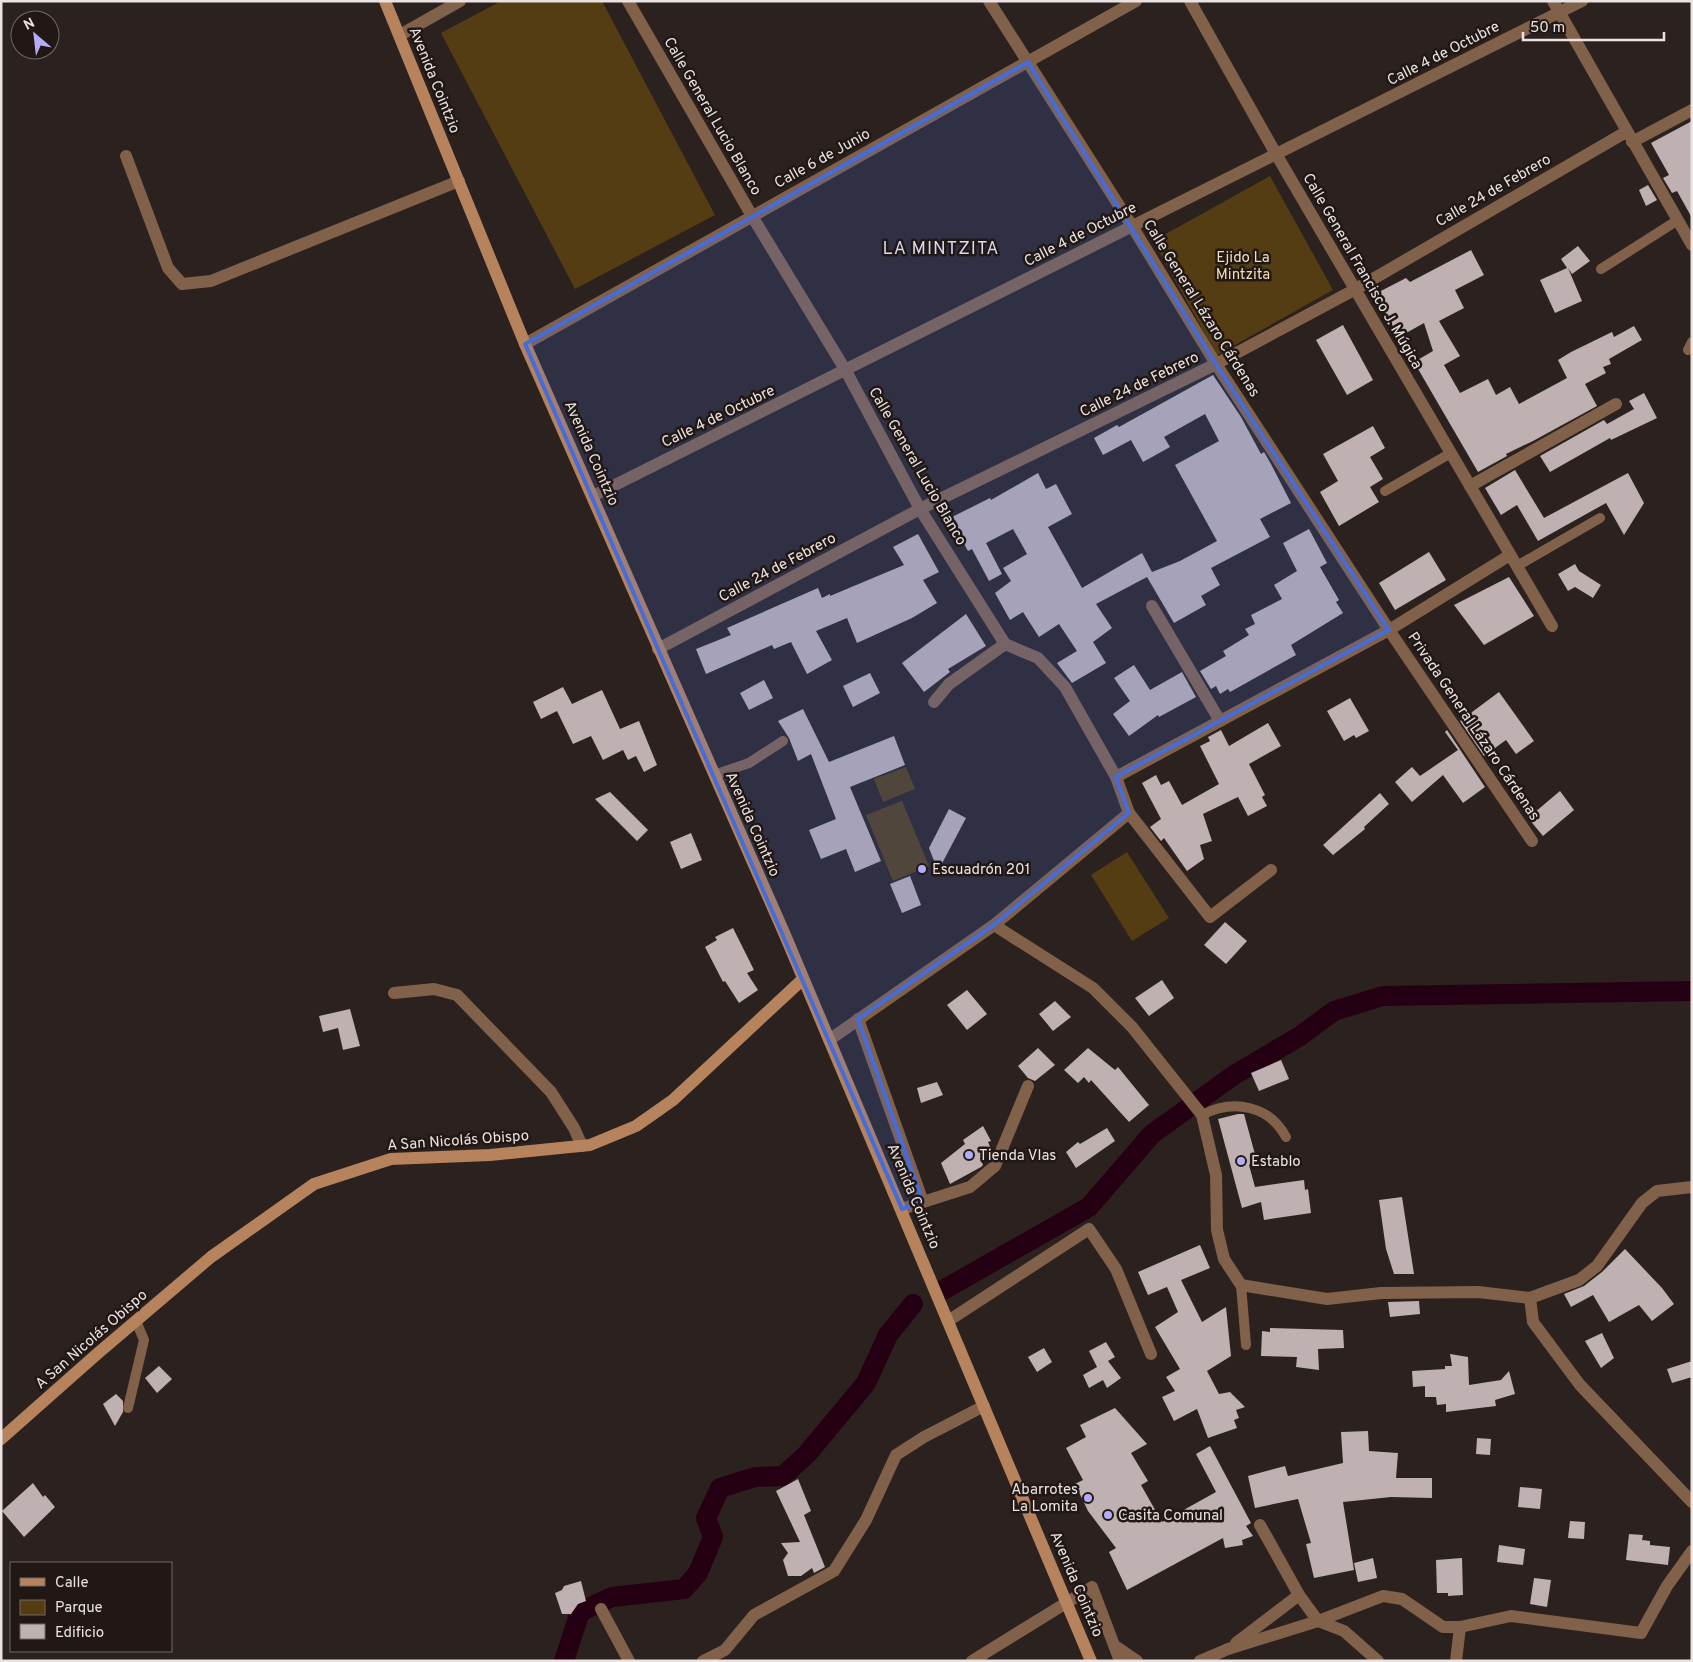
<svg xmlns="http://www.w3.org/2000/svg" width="1693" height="1662" font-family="Overpass,sans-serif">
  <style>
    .green { fill: #543d13 }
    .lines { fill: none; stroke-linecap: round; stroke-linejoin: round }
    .canal { stroke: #250013; stroke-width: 20 }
    .building { fill: #bfb0b1 }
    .service { stroke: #816149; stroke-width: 10 }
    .minor { stroke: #816149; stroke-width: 12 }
    .secondary { stroke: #b6835c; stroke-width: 12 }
    .marked { fill: #466cda; fill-opacity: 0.2; stroke: #466cda; stroke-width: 4; stroke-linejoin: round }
    .poi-dot { fill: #b2adf9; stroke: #211815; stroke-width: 2 }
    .labels { text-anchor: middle; stroke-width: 5; stroke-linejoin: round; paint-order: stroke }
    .street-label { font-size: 15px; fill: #eae3e1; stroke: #211815 }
    .park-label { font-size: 15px; fill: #f6ddb3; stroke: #211815 }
    .poi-label { font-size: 15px; fill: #eae3e1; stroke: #211815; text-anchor: start }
    .quarter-label { font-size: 18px; letter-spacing: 1px; fill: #d8d8f5; stroke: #211815 }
  </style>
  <rect width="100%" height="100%" fill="#2b211e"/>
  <!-- green -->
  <g class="green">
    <polygon points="501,1 602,1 715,215 575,289 441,33"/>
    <polygon points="1270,176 1333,290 1217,355 1153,241"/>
    <polygon points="906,767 915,789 883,802 874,779"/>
    <polygon points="902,801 929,866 893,881 866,815"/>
    <polygon points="1127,852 1169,918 1132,941 1091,875"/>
  </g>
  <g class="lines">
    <!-- canal -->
    <g class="canal">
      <polyline points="943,1290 1089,1207 1152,1134 1234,1075 1300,1036 1334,1011 1383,996 1692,991"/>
      <polyline points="564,1661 580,1612 612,1597 684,1589 698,1573 713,1537 706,1518 720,1488 755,1477 783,1476 807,1454 866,1383 888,1335 913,1304"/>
    </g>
  </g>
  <!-- building -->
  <g class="building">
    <polygon points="1692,121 1692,218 1677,191 1672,193 1663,178 1669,175 1651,143"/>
    <polygon points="1648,185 1657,200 1646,206 1639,190"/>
    <polygon points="1578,246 1590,261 1572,274 1568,268 1582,301 1555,313 1540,280 1567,268 1561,259"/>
    <polygon points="1471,250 1484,275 1455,290 1464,308 1439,321 1460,356 1444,365 1460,393 1488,379 1496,395 1510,387 1519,404 1567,378 1558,360 1571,352 1612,332 1614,337 1634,326 1642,340 1609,359 1611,364 1603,367 1606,373 1585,384 1597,406 1533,441 1506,454 1507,456 1478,472 1414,362 1433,351 1424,323 1399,337 1375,294 1406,278 1410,282"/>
    <polygon points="1343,325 1373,380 1347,395 1316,340"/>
    <polygon points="1213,375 1241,417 1261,454 1264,452 1271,464 1291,503 1260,519 1270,537 1211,568 1220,585 1201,596 1206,605 1174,623 1147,577 1096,604 1112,628 1093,642 1106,663 1072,683 1057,663 1077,651 1059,624 1039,637 1023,612 1010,620 995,593 1011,581 1003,568 1027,554 1013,529 986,543 1002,574 989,581 972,549 968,551 950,518 990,498 991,500 1038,473 1046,489 1056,484 1072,514 1048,527 1082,588 1142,553 1152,572 1180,561 1217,541 1175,465 1219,441 1205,414 1164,437 1170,447 1143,462 1131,440 1103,455 1094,438 1117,425 1119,427"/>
    <polygon points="1644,393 1657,418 1611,440 1610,438 1550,472 1540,456 1604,420 1607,424 1634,409 1629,401"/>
    <polygon points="1373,426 1385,448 1370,457 1383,479 1370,487 1379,502 1339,526 1320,492 1338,481 1323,454"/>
    <polygon points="1515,470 1544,518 1628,473 1644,503 1624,535 1606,503 1538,541 1517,505 1501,515 1485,488"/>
    <polygon points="1309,529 1327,563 1320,567 1339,600 1336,602 1343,613 1291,645 1296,655 1230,692 1228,689 1220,694 1216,686 1211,689 1200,671 1226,656 1223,651 1249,635 1245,629 1255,624 1251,615 1282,599 1274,585 1297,571 1283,543"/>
    <polygon points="918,534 939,572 923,580 937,603 912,618 857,643 847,618 816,631 832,660 807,674 791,642 774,649 772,645 706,674 696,649 731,635 727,628 818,588 822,598 830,594 830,596 904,565 893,547"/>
    <polygon points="1429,552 1446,580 1395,610 1379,583"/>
    <polygon points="1575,564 1579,571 1601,585 1593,598 1575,587 1568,591 1558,574"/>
    <polygon points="1509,577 1534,616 1484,645 1454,605"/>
    <polygon points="966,614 986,646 948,669 950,672 924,692 902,663"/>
    <polygon points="1134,665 1150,690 1182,672 1196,697 1159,717 1158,715 1129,736 1113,714 1130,701 1114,678"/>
    <polygon points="870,673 880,693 853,707 843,686"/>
    <polygon points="764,680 773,698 749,710 740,693"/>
    <polygon points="563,687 572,704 602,690 620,729 639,721 657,765 644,772 636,756 628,760 623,750 603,760 591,736 573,744 557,711 541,719 533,702"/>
    <polygon points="1499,692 1534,741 1516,754 1506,740 1484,756 1460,721"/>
    <polygon points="1350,698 1369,731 1356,738 1354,735 1344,741 1327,711"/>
    <polygon points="803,709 829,762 894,736 905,765 850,787 881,861 855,872 846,849 821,859 809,830 836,819 811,754 798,761 789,738 778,721"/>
    <polygon points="1268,723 1281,746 1249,764 1265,795 1262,797 1267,806 1248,816 1238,797 1203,814 1212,841 1200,845 1204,859 1187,871 1164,838 1161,841 1150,827 1161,819 1142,783 1156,775 1161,785 1169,781 1182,805 1219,784 1200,746 1210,741 1208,737 1221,730 1229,746"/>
    <polygon points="1447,730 1485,787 1463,803 1443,775 1412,802 1395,782 1412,767 1420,776 1458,750 1445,732"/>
    <polygon points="1560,791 1574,810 1543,836 1528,818"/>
    <polygon points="610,792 648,830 637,841 595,799"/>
    <polygon points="1380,793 1389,804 1364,827 1365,829 1333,855 1323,845"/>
    <polygon points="949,809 966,818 938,871 929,848"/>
    <polygon points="691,833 702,860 681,869 670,842"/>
    <polygon points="910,876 921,905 902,913 890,884"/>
    <polygon points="1225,922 1247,941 1226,964 1204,945"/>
    <polygon points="733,928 754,970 747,973 758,990 739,1003 725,981 723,982 705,947 717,940 715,937"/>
    <polygon points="1162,980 1174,998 1149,1016 1135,998"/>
    <polygon points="967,990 987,1014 967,1030 947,1005"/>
    <polygon points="1055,1001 1071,1017 1053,1031 1039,1014"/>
    <polygon points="350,1009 360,1046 343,1050 338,1028 323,1032 319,1016"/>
    <polygon points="1038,1048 1055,1065 1035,1081 1028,1078 1018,1066"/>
    <polygon points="1088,1048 1115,1070 1118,1067 1149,1105 1129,1122 1091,1080 1089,1083 1084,1077 1078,1083 1064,1070"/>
    <polygon points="1281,1060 1289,1079 1259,1091 1251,1073"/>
    <polygon points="937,1082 943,1095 921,1103 917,1088"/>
    <polygon points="1238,1114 1244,1114 1256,1158 1249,1165 1255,1187 1304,1180 1305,1190 1308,1189 1311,1213 1264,1220 1261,1202 1242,1208 1218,1119"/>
    <polygon points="983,1126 991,1141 988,1142 992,1151 980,1158 983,1165 981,1167 950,1184 941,1163 965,1144 963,1140"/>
    <polygon points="1107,1128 1115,1141 1076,1168 1066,1152 1078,1142 1080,1144"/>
    <polygon points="1402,1197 1414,1274 1394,1274 1386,1249 1379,1200"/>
    <polygon points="1200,1245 1210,1268 1181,1280 1202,1322 1226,1307 1231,1356 1207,1371 1219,1394 1230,1392 1245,1407 1236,1410 1239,1418 1234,1420 1237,1428 1208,1438 1197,1409 1174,1421 1162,1397 1175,1391 1166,1377 1180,1369 1155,1327 1178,1312 1167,1287 1148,1295 1138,1272"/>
    <polygon points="1625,1249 1662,1288 1674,1304 1652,1321 1639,1305 1609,1322 1593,1295 1571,1307 1564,1294 1584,1286 1602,1272"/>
    <polygon points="1419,1301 1420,1314 1390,1317 1388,1302"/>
    <polygon points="1270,1328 1343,1330 1344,1348 1318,1349 1319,1370 1296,1367 1297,1357 1261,1356 1262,1331 1270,1332"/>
    <polygon points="1602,1333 1614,1358 1601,1368 1585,1341"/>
    <polygon points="1106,1342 1115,1357 1108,1361 1121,1378 1107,1388 1103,1380 1089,1388 1083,1375 1097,1367 1089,1351"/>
    <polygon points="1044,1348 1052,1362 1037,1372 1028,1357"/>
    <polygon points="1450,1354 1468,1357 1469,1385 1501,1380 1509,1371 1515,1394 1495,1400 1496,1406 1446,1412 1446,1404 1437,1405 1436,1397 1425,1397 1425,1386 1413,1387 1412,1371 1445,1369 1445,1366 1452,1366"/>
    <polygon points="1692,1361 1692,1377 1672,1383 1667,1369"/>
    <polygon points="159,1366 172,1379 157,1393 145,1378"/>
    <polygon points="116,1394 123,1401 123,1412 115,1426 103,1404"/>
    <polygon points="1115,1408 1147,1444 1131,1453 1148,1481 1141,1485 1162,1522 1216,1492 1196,1454 1210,1446 1251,1523 1246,1526 1253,1536 1242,1540 1243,1545 1225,1548 1223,1538 1127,1590 1109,1552 1116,1548 1088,1511 1075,1484 1083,1480 1066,1448 1086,1437 1080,1425"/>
    <polygon points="1368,1431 1369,1451 1398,1453 1396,1478 1432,1478 1432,1498 1391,1497 1343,1502 1354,1570 1314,1578 1306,1544 1311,1543 1298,1499 1255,1508 1248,1476 1285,1466 1288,1476 1343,1463 1341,1432"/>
    <polygon points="1477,1438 1491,1439 1490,1455 1476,1454"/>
    <polygon points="798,1479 811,1511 804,1515 825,1567 814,1573 812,1568 801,1576 788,1576 783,1560 788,1553 781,1543 800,1542 776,1491"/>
    <polygon points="33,1483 43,1497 45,1495 55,1507 24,1537 2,1511"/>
    <polygon points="1520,1487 1542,1489 1540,1509 1518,1507"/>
    <polygon points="1570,1521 1585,1522 1584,1539 1568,1538"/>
    <polygon points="1629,1534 1643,1535 1642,1540 1650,1541 1650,1545 1670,1547 1668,1565 1626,1560"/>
    <polygon points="1499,1545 1525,1549 1523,1565 1497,1562"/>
    <polygon points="1373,1558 1377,1578 1358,1582 1354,1563"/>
    <polygon points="1462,1558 1463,1595 1448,1596 1448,1593 1437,1593 1436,1560"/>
    <polygon points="1534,1578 1551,1580 1547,1607 1530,1604"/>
    <polygon points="581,1581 586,1601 578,1604 571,1614 562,1614 555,1593 562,1590 564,1586"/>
  </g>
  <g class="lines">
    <!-- service -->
    <g class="service">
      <polyline points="1601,269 1678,220"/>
      <polyline points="1688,350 1692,342"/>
      <polyline points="1385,491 1451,453"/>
      <polyline points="1517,566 1600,518"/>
      <polyline points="714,775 749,763 783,741"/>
      <path d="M1202 1115C1233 1099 1269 1105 1286 1137"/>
      <polyline points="1241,1285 1246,1345"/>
      <polyline points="128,1408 144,1340 136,1321"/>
    </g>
    <!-- minor -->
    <g class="minor">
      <polyline points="628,1 752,216 846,371 920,509 1005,644 1038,658 1065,687 1116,777 1129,813 1210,917 1271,870"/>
      <polyline points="989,1 1132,226 1216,364 1389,630 1532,841"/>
      <polyline points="1190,1 1276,154 1552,626"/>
      <polyline points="1553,1 1692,245"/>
      <polyline points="400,35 460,1"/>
      <polyline points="1632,142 1692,110"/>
      <polyline points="126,156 168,268 182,284 211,281 459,181"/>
      <polyline points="525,344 1136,1"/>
      <polyline points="1470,486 1616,404"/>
      <polyline points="593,496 1582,1"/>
      <polyline points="1152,606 1220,721"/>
      <polyline points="658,649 920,509 1216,364 1354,290 1626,132"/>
      <polyline points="934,702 949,684 1005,644"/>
      <polyline points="1116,777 1389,630 1510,555"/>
      <polyline points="994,925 1093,988 1132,1027 1202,1115 1216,1175 1217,1230 1224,1259 1241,1285 1327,1299 1381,1293 1478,1292 1530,1298 1579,1280 1597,1266 1642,1203 1657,1191 1692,1187"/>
      <polyline points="394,993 434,989 457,995 551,1092 574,1128 582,1146"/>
      <polyline points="858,1019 923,1202 902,1209"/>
      <polyline points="829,1040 994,925 1129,813"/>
      <polyline points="923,1202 970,1187 995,1166 1028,1086"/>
      <polyline points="1530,1298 1533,1322 1580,1385 1692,1502"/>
      <polyline points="948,1321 1089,1229 1116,1269 1151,1354"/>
      <polyline points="1260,1525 1299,1595 1318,1621 1344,1631 1378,1661"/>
      <polyline points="601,1609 629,1661"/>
      <polyline points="1236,1643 1299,1595"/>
      <polyline points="1115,1646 1137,1661"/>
      <polyline points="703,1661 725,1650 754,1615 834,1571 866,1520 896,1455 924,1437 984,1406"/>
      <polyline points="972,1661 1092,1587 1120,1661"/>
      <polyline points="1200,1661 1228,1649 1318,1621 1383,1596 1402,1599 1443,1627 1460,1627 1511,1616 1641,1633 1667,1586 1692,1551"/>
      <polyline points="1456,1661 1460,1627"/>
    </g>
    <!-- secondary -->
    <g class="secondary">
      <polyline points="385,1 525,344 785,935 1091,1661"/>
      <polyline points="1,1439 97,1354 211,1257 314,1184 391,1159 490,1155 590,1145 636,1126 673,1100 803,979"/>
    </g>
  </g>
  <!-- marked area -->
  <path class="marked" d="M1028 62 1216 364 1389 630 1116 777 1129 813 994 925 858 1019 923 1202 902 1209 525 344Z"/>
  <!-- markers -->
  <g class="poi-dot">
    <circle cx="922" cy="869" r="5"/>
    <circle cx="969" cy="1155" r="5"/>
    <circle cx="1241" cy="1161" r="5"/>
    <circle cx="1088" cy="1498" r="5"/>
    <circle cx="1108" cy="1515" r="5"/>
  </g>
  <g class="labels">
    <!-- street labels -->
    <g class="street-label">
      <text transform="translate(1443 53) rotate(-27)" y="5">Calle 4 de Octubre</text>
      <text transform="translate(435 80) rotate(68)" y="5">Avenida Cointzio</text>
      <text transform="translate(713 116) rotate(60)" y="5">Calle General Lucio Blanco</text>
      <text transform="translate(822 158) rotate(-29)" y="5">Calle 6 de Junio</text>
      <text transform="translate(1493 190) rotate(-30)" y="5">Calle 24 de Febrero</text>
      <text transform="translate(1080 234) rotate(-27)" y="5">Calle 4 de Octubre</text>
      <text transform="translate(1363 271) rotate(60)" y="5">Calle General Francisco J. Múgica</text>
      <text transform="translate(1202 308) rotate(58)" y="5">Calle General Lázaro Cárdenas</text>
      <text transform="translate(1139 384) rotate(-26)" y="5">Calle 24 de Febrero</text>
      <text transform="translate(718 416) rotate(-26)" y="5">Calle 4 de Octubre</text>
      <text transform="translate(592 453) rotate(66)" y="5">Avenida Cointzio</text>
      <text transform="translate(918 466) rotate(60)" y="5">Calle General Lucio Blanco</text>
      <text transform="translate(777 567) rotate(-28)" y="5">Calle 24 de Febrero</text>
      <text transform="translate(1474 726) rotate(56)" y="5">Privada General Lázaro Cárdenas</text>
      <text transform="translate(753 824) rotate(66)" y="5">Avenida Cointzio</text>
      <text transform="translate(458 1140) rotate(-4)" y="5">A San Nicolás Obispo</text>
      <text transform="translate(914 1196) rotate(67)" y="5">Avenida Cointzio</text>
      <text transform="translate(91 1339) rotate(-41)" y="5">A San Nicolás Obispo</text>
      <text transform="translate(1077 1584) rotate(67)" y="5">Avenida Cointzio</text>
    </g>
    <!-- park labels -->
    <g class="park-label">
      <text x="1243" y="262">Ejido La<tspan x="1243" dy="17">Mintzita</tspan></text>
    </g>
    <!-- poi labels -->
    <g class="poi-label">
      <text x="932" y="874">Escuadrón 201</text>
      <text x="979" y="1160">Tienda Vlas</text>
      <text x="1251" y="1166">Establo</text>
      <text x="1078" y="1494" text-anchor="end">Abarrotes<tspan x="1078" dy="17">La Lomita</tspan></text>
      <text x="1118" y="1520">Casita Comunal</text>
    </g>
    <!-- quarter labels -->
    <g class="quarter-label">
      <text x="941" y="254">LA MINTZITA</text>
    </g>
  </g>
  <!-- border -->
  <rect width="1693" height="1662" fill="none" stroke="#eae3e1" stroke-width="5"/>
  <!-- legend -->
  <rect x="10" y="1562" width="162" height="90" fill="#211815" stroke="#716967"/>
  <rect x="20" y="1578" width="25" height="8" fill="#b6835c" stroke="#716967"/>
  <text x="55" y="1587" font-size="15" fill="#eae3e1">Calle</text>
  <rect x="20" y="1600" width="25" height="15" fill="#543d13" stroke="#716967"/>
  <text x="55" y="1612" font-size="15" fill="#eae3e1">Parque</text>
  <rect x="20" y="1624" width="25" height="15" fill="#bfb0b1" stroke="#716967"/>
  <text x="55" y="1637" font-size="15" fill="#eae3e1">Edificio</text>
  <!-- north arrow -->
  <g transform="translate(35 35) rotate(332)"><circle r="24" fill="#211815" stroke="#716967"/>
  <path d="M0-4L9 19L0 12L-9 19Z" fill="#b2adf9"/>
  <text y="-8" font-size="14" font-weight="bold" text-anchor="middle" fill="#eae3e1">N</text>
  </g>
  <!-- scale -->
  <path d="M1523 32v8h141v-8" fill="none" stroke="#eae3e1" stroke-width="2.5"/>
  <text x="1530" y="32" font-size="15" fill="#eae3e1" stroke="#211815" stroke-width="4" paint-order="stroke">50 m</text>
</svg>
